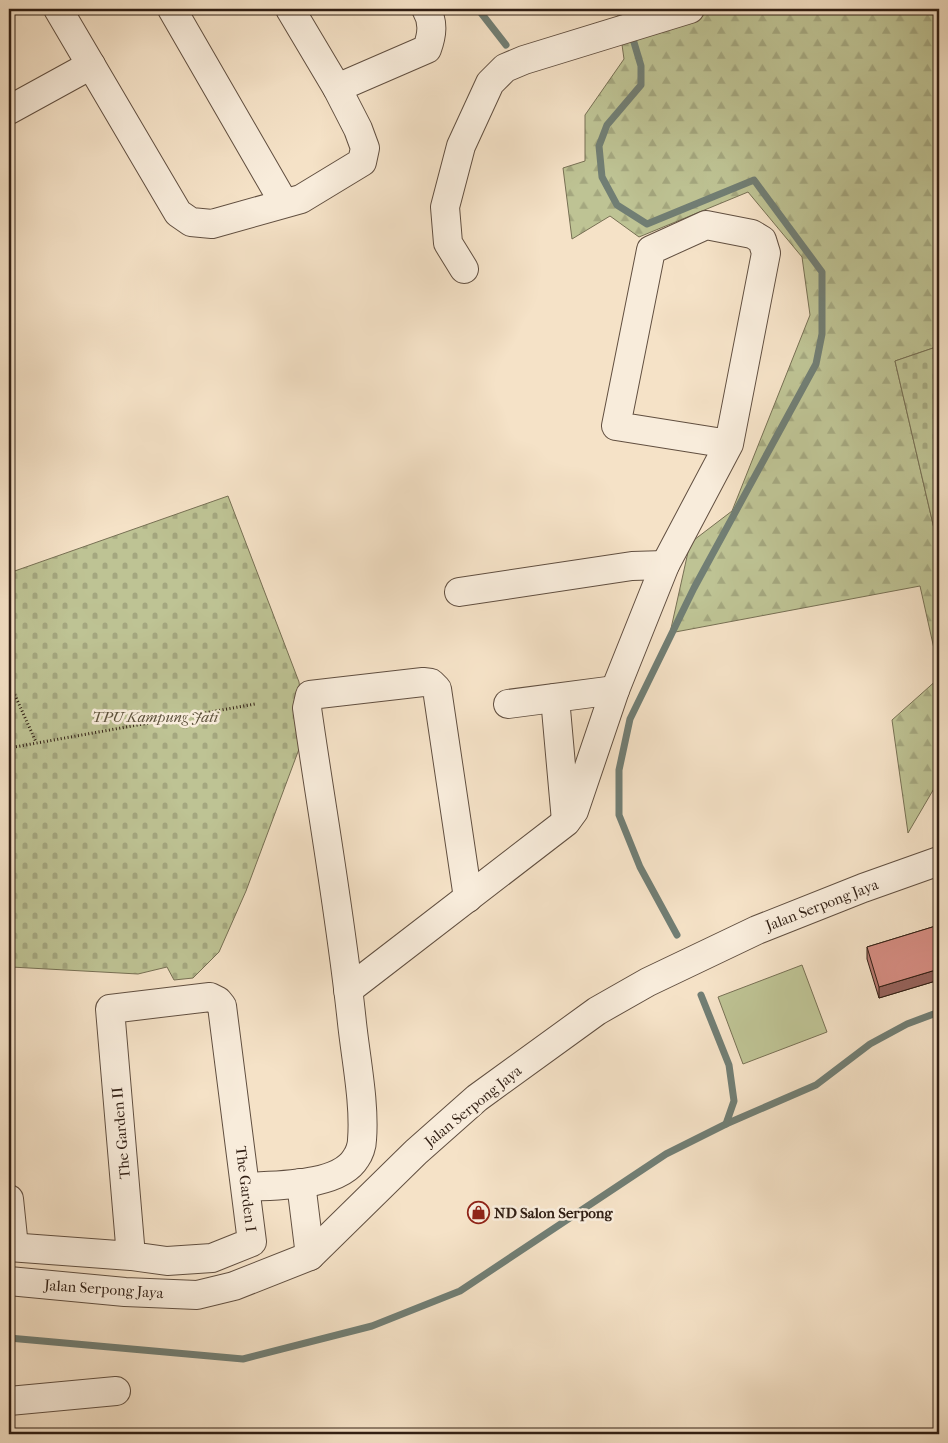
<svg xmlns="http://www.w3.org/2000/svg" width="948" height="1443" font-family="'IM FELL French Canon',serif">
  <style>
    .forest { fill: url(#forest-firs); stroke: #777054 }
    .cemetery { fill: url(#cemetery-stones); stroke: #777054 }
    .garden { fill: #bec394; stroke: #777054 }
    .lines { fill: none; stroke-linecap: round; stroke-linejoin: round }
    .stream { stroke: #717e74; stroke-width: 7 }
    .minor-casing { stroke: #614f40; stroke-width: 30 }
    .path { stroke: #301e13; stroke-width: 3; stroke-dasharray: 1 2.5; stroke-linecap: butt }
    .minor { stroke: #f8ecdb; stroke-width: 28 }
    .wall { fill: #b87971; stroke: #301e13 }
    .shaded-wall { fill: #96635c; stroke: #301e13 }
    .building { fill: #d68d83; stroke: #301e13 }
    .labels { text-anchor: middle; stroke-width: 5; stroke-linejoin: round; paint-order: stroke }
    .park-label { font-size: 15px; font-style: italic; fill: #5b503a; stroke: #f8ecdb }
    .street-label { font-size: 15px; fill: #301e13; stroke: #f8ecdb }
    .poi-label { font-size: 15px; font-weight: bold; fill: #301e13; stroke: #f8ecdb; text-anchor: start }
  </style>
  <defs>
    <pattern id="forest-firs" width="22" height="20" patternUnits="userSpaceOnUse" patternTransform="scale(1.25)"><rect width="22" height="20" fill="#bec394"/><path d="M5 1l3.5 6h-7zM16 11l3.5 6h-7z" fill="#a4a77f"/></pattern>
    <pattern id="cemetery-stones" width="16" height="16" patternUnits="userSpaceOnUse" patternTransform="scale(1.25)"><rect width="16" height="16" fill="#bec394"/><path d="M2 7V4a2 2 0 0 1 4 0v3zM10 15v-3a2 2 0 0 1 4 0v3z" fill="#a4a77f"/></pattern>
  </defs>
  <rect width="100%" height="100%" fill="#f5e2c7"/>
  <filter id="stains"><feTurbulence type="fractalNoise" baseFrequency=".004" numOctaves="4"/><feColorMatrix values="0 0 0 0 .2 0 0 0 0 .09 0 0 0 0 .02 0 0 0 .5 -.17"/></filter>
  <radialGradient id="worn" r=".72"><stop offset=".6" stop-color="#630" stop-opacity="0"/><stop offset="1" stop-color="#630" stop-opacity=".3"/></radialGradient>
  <!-- forest -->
  <g class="forest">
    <polygon points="617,9 939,9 939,346 895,361 939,550 939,671 920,586 670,633 690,543 732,511 810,315 802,257 748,192 639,237 610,216 572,239 563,168 585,161 585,115 624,59"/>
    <polygon points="939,678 939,780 908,833 892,720"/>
  </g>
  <!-- cemetery -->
  <g class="cemetery">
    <polygon points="939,346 939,550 895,361"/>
    <polygon points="228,496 299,682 305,733 246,891 219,952 193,978 174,980 167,967 138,974 11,967 9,965 9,573"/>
  </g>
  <!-- garden -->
  <polygon class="garden" points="802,965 827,1032 743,1064 718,997"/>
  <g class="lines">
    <!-- stream -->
    <g class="stream">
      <polyline points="478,9 506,45"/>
      <polyline points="633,39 641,66 641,85 607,125 599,146 602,177 617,205 647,224 754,180 822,272 822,334 816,364 694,588 630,719 619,770 619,815 640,867 677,935"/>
      <polyline points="701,995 729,1065 734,1101 726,1124"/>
      <polyline points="9,1338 243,1359 372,1326 460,1291 666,1154 726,1124 816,1085 870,1044 907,1024 939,1012"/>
    </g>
    <defs>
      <g id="minor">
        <polyline points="58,9 178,213 191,222 212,224 301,199 362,162 365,148 358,129 337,88 290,9"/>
        <polyline points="172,9 284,203"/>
        <path d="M337 88 427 49C432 35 434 22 426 9"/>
        <polyline points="9,110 91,65"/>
        <polyline points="464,269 448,243 445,207 461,146 490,83 505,68 524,60 690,9"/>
        <polyline points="459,592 632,566 665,565"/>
        <polyline points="555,698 566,821"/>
        <polyline points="508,704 615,690"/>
        <polyline points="348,990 566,822 574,811 615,690 665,565 729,444 766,253 762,240 752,234 706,225 651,250 616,426 729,444"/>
        <polyline points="301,1183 310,1256"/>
        <path d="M246 1187C276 1185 339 1187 356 1158 359 1154 362 1146 362 1140 365 1104 356 1060 352 1023 341 918 322 813 307 708L310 695 423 682 431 683 437 689 468 898"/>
        <polyline points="9,1199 14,1247"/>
        <polyline points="9,1247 131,1256 167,1261 212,1258 252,1242 222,1006 218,1001 210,997 110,1009 131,1256"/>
        <polyline points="9,1281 125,1292 197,1295 234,1286 310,1256 416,1152 477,1098 597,1011 648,982 757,930 863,888 939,861"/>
        <polyline points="9,1401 116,1391"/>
      </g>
    </defs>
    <!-- minor casing -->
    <use href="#minor" class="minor-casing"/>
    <!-- path -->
    <g class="path">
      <polyline points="9,682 36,742"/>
      <polyline points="9,748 255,704"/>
      <polyline points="9,873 12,942"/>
    </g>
    <!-- minor -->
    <use href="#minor" class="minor"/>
  </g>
  <!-- wall -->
  <polygon class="wall" points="939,925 939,980 879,998 867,959 867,947"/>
  <!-- shaded-wall -->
  <polygon class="shaded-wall" points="939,969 939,980 879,998 879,987"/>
  <!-- building -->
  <polygon class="building" points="939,925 939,969 879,987 867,947"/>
  <!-- icons -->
  <defs>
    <symbol id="shop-ring" viewBox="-11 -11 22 22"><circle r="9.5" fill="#f8ecdb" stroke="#8f2418" stroke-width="1.5"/><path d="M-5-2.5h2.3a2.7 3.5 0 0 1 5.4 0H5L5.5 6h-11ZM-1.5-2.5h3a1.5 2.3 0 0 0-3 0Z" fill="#8f2418"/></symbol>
  </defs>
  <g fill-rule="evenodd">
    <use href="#shop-ring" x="466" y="1200" width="25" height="25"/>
  </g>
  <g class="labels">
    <!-- park labels -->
    <g class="park-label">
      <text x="155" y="722">TPU Kampung Jati</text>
    </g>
    <!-- street labels -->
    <g class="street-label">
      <text transform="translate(822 905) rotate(-21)" y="5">Jalan Serpong Jaya</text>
      <text transform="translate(473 1106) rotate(-39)" y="5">Jalan Serpong Jaya</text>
      <text transform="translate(121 1133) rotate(-95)" y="5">The Garden II</text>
      <text transform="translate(246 1189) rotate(83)" y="5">The Garden I</text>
      <text transform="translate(104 1289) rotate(4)" y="5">Jalan Serpong Jaya</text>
    </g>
    <!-- poi labels -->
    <g class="poi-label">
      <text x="494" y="1218">ND Salon Serpong</text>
    </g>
  </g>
  <!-- margin -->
  <rect width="948" height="1443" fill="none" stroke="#f5e2c7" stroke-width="30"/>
  <rect x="10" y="10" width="928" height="1423" fill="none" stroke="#301e13" stroke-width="2.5"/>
  <rect x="15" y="15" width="918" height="1413" fill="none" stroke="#301e13"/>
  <rect width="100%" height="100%" filter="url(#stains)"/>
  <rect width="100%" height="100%" fill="url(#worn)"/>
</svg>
